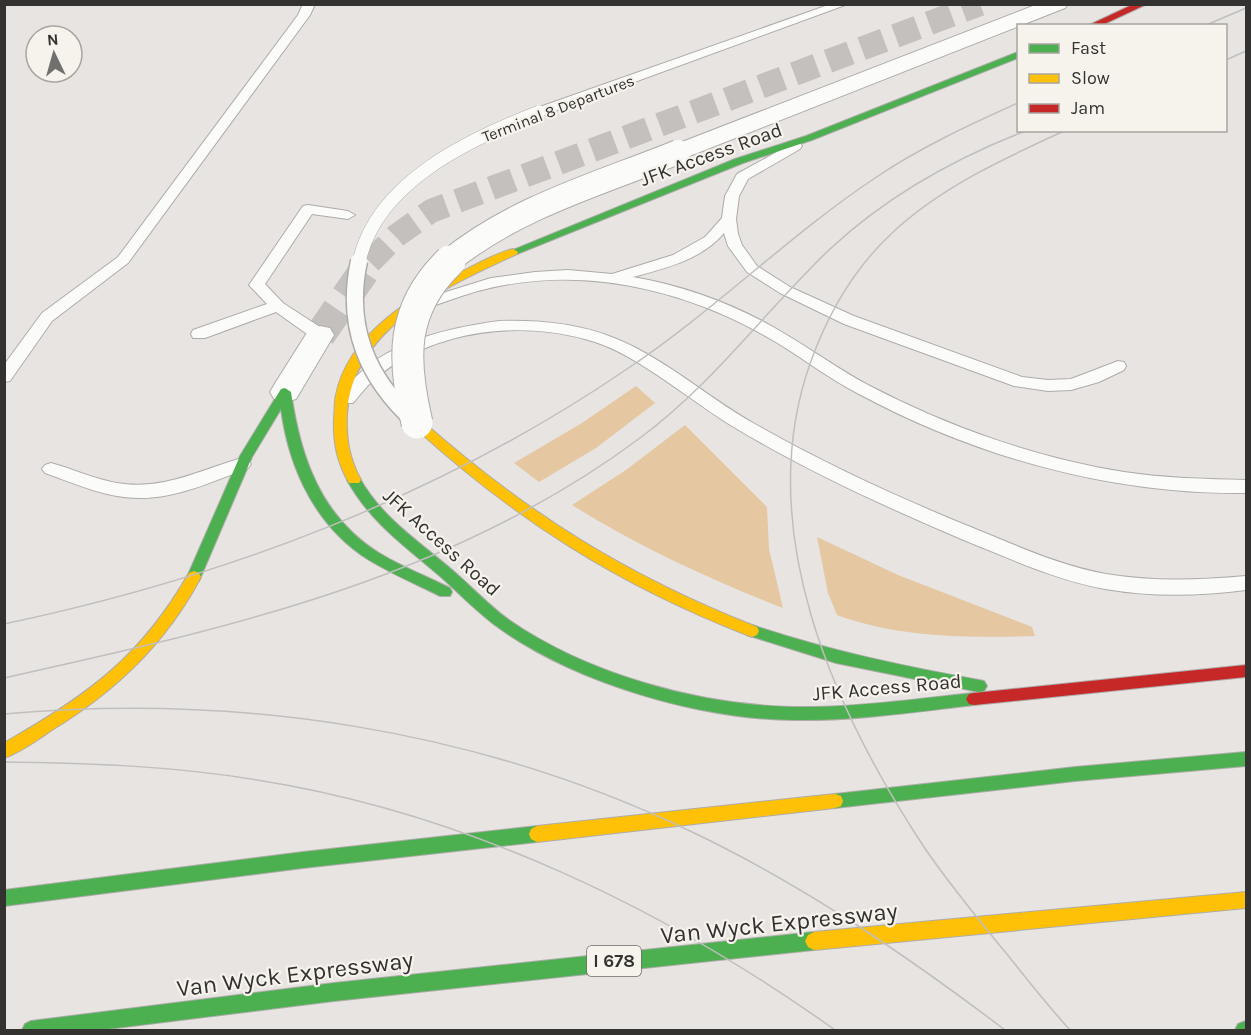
<svg xmlns="http://www.w3.org/2000/svg" width="1251" height="1035" font-family="Karla,sans-serif">
  <style>
    .green { fill: #e5c7a1 }
    .lines { fill: none; stroke-linecap: round; stroke-linejoin: round }
    .street-tunnel-far1 { stroke: #c3c0be; stroke-width: 24; stroke-dasharray: 24 12; stroke-linecap: butt }
    .street-tunnel { stroke: #c3c0be; stroke-width: 31; stroke-dasharray: 31 15; stroke-linecap: butt }
    .lane-casing { stroke: #aeacaa; stroke-width: 2 }
    .street-casing { stroke: #aeacaa; stroke-width: 2 }
    .fast-casing { stroke: #aeacaa; stroke-width: 2 }
    .slow-casing { stroke: #aeacaa; stroke-width: 2 }
    .jam-casing { stroke: #aeacaa; stroke-width: 2 }
    .lane { fill: #fbfbfa; fill-rule: evenodd }
    .street { fill: #fbfbfa; fill-rule: evenodd }
    .fast { fill: #4caf50; fill-rule: evenodd }
    .slow { fill: #ffc107; fill-rule: evenodd }
    .jam { fill: #c62828; fill-rule: evenodd }
    .tram { stroke: #c0bfbf; stroke-width: 1.5 }
    .lane-bridge-far1-casing { stroke: #aeacaa; stroke-width: 14; stroke-linecap: butt }
    .lane-bridge-casing { stroke: #aeacaa; stroke-width: 19; stroke-linecap: butt }
    .street-bridge-far1-casing { stroke: #aeacaa; stroke-width: 26; stroke-linecap: butt }
    .street-bridge-casing { stroke: #aeacaa; stroke-width: 33; stroke-linecap: butt }
    .lane-bridge-far1 { stroke: #fbfbfa; stroke-width: 13 }
    .lane-bridge { stroke: #fbfbfa; stroke-width: 16 }
    .street-bridge-far1 { stroke: #fbfbfa; stroke-width: 24 }
    .street-bridge { stroke: #fbfbfa; stroke-width: 31 }
    .labels { text-anchor: middle; stroke-width: 4.5; stroke-linejoin: round; paint-order: stroke }
    .far-street-label { font-size: 16px; fill: #333230; stroke: #f6f2ec }
    .shield { fill: #f6f2ec; stroke: #6e6c68; stroke-width: 1.5 }
    .shield-label { font-size: 18px; font-weight: bold; fill: #333230 }
    .street-label { font-size: 20px; fill: #333230; stroke: #f6f2ec }
    .near-street-label { font-size: 24px; fill: #333230; stroke: #f6f2ec }
  </style>
  <rect width="100%" height="100%" fill="#e7e4e1"/>
  <!-- green -->
  <g class="green">
    <polygon points="636,386 655,403 596,448 539,482 514,463 582,423"/>
    <path d="M685 425 767 507 769 549 783 608C709 579 639 547 572 505L626 470Z"/>
    <path d="M817 537 898 575 1032 627 1035 636C970 638 899 638 837 615L828 593Z"/>
  </g>
  <g class="lines">
    <!-- street-tunnel-far1 -->
    <polyline class="street-tunnel-far1" points="370,262 396,236 431,211 980,4"/>
    <!-- street-tunnel -->
    <polyline class="street-tunnel" points="320,335 371,261"/>
    <defs>
      <g id="lane">
        <polygon points="303,4 315,4 310,15 128,263 52,321 10,381 4,382 4,365 42,313 118,257 298,15"/>
        <polygon points="831,4 848,4 544,115 534,115 533,112 534,109"/>
        <path d="M795 142 800 143 802 146 800 149 748 179 739 196 736 219 738 234 742 245 757 266 790 287 854 316 1022 377 1048 380 1071 379 1118 361 1124 362 1126 366 1124 370 1099 382 1071 390 1048 391 1014 386 844 324 780 293 747 272 728 246 724 233C701 260 666 268 633 277 686 286 739 306 785 334 814 351 841 371 870 386 948 427 1037 458 1124 472 1164 478 1205 479 1246 480V493C1113 495 976 457 859 394 829 379 803 358 774 341 722 310 664 289 604 282 563 277 518 280 478 291 459 296 441 304 422 309L414 304 417 301 491 278 535 272 568 270 612 274 673 255 705 237 722 218 725 196 737 174Z"/>
        <polygon points="308,205 348,211 355,215 348,219 312,214 265,284 283,303 326,331 328,335 326,339 314,339 276,312 205,338 193,338 191,334 193,330 267,304 249,285 303,206"/>
        <path d="M499 321C538 320 577 323 614 338 663 357 707 397 753 423 825 464 901 499 978 530 1020 547 1061 566 1106 574 1153 582 1199 580 1246 576V590C1200 596 1151 597 1105 589 1056 580 1011 559 966 541 886 507 807 471 732 426 691 401 639 356 595 342 524 319 434 329 376 378 367 385 360 395 353 403H341L339 399C371 345 441 329 499 321Z"/>
        <path d="M242 458 248 460 251 464 248 468C209 483 167 503 124 497 97 494 71 482 45 473L42 469 45 465 51 463C73 469 94 479 117 483 162 491 200 470 242 458Z"/>
      </g>
      <g id="street">
        <polygon points="1038,4 1068,4 1065,8 687,157 678,159 669,157 666,152 669,147"/>
        <polygon points="320,326 330,328 334,335 296,399 285,402 274,399 270,392 274,385 310,328"/>
      </g>
      <g id="fast">
        <polygon points="1018,52 1018,58 812,140 743,163 517,254 509,254 508,252 735,159 806,136"/>
        <path d="M285 388 291 392C300 457 321 517 379 553 402 567 426 576 450 588L452 592 450 596H440C416 584 392 574 369 560 316 527 289 469 281 409L252 457 199 581H189L187 577 240 456 281 389Z"/>
        <path d="M354 475 359 477C381 517 417 540 451 569 471 586 488 605 509 620 587 674 698 705 793 707 853 708 914 699 974 693L979 694 982 699 979 704 974 705C914 712 854 721 793 720 699 719 576 683 499 628 478 613 460 594 441 577 405 546 370 522 347 480Z"/>
        <path d="M752 625C826 650 902 666 979 680L984 681 987 686 984 691 979 692 836 663 747 635 745 631 747 627Z"/>
        <polygon points="1246,752 1246,766 1075,781 835,808 829,806 827,801 829,796 835,794 1075,767"/>
        <polygon points="537,826 543,829 545,834 543,839 537,842 303,868 4,906 4,890 303,852"/>
        <polygon points="814,932 820,935 823,941 820,947 814,950 334,1001 100,1030 22,1030 25,1024 31,1021 334,983"/>
        <polygon points="1246,1021 1246,1030 1235,1030 1238,1024"/>
      </g>
      <g id="slow">
        <path d="M513 249 518 252 517 254C448 286 352 327 347 414 346 439 349 458 361 480L359 483H349C337 462 333 443 334 418 335 411 334 402 336 395 348 335 412 296 463 271 479 263 496 253 513 249Z"/>
        <path d="M417 419 421 420C526 513 627 576 757 627L759 631 757 635 752 637 747 635C617 584 516 520 413 426L411 423Z"/>
        <path d="M194 571 199 573 201 577C166 643 116 691 52 730 37 740 21 752 4 758V743C87 696 141 657 189 573Z"/>
        <polygon points="835,794 841,796 843,801 841,806 835,808 537,842 531,839 529,834 531,829 537,826"/>
        <polygon points="1246,892 1246,908 814,950 808,947 805,941 808,935 814,932"/>
      </g>
      <g id="jam">
        <polygon points="1134,4 1147,4 1100,26 1087,26"/>
        <polygon points="1246,665 1246,677 974,705 969,704 966,699 969,694 974,693"/>
      </g>
    </defs>
    <!-- lane casing -->
    <use href="#lane" class="lane-casing"/>
    <!-- street casing -->
    <use href="#street" class="street-casing"/>
    <!-- fast casing -->
    <use href="#fast" class="fast-casing"/>
    <!-- slow casing -->
    <use href="#slow" class="slow-casing"/>
    <!-- jam casing -->
    <use href="#jam" class="jam-casing"/>
    <!-- lane -->
    <use href="#lane" class="lane"/>
    <!-- street -->
    <use href="#street" class="street"/>
    <!-- fast -->
    <use href="#fast" class="fast"/>
    <!-- slow -->
    <use href="#slow" class="slow"/>
    <!-- jam -->
    <use href="#jam" class="jam"/>
    <!-- tram -->
    <g class="tram">
      <polyline points="1204,26 1246,8"/>
      <polyline points="1226,60 1246,51"/>
      <path d="M1066 130C1005 158 939 188 890 235 853 270 828 314 811 361 751 527 833 709 924 847 949 884 978 919 1006 953 1027 979 1047 1005 1070 1030"/>
      <path d="M4 624C224 578 441 496 627 369 714 311 788 236 875 178 919 148 969 125 1018 103"/>
      <path d="M4 678C229 628 451 579 640 438 713 384 765 311 830 249 888 195 955 158 1028 130"/>
      <path d="M4 714C238 693 477 729 690 831 802 884 906 955 1005 1030"/>
      <path d="M4 762C89 763 174 766 257 780 466 813 664 908 835 1030"/>
    </g>
    <defs>
      <path id="lane-bridge-far1" d="M359 262C376 182 470 139 539 112"/>
      <path id="lane-bridge" d="M359 261C345 327 367 378 415 422"/>
      <path id="street-bridge-far1" d="M448 262C515 207 599 184 678 152"/>
      <path id="street-bridge" d="M417 423C402 360 400 309 450 261"/>
    </defs>
    <!-- lane-bridge-far1 casing -->
    <use href="#lane-bridge-far1" class="lane-bridge-far1-casing"/>
    <!-- lane-bridge casing -->
    <use href="#lane-bridge" class="lane-bridge-casing"/>
    <!-- street-bridge-far1 casing -->
    <use href="#street-bridge-far1" class="street-bridge-far1-casing"/>
    <!-- street-bridge casing -->
    <use href="#street-bridge" class="street-bridge-casing"/>
    <!-- lane-bridge-far1 -->
    <use href="#lane-bridge-far1" class="lane-bridge-far1"/>
    <!-- lane-bridge -->
    <use href="#lane-bridge" class="lane-bridge"/>
    <!-- street-bridge-far1 -->
    <use href="#street-bridge-far1" class="street-bridge-far1"/>
    <!-- street-bridge -->
    <use href="#street-bridge" class="street-bridge"/>
  </g>
  <g class="labels">
    <!-- far-street labels -->
    <g class="far-street-label">
      <text transform="translate(558 108) rotate(-21)" y="6">Terminal 8 Departures</text>
    </g>
    <!-- shield labels -->
    <rect class="shield" x="587" y="946" width="54" height="30" rx="4.5"/>
    <g class="shield-label">
      <text x="614" y="967">I 678</text>
    </g>
    <!-- street labels -->
    <g class="street-label">
      <text transform="translate(711 154) rotate(-20)" y="7">JFK Access Road</text>
      <text transform="translate(442 542) rotate(42)" y="7">JFK Access Road</text>
      <text transform="translate(887 687) rotate(-5)" y="7">JFK Access Road</text>
    </g>
    <!-- near-street labels -->
    <g class="near-street-label">
      <text transform="translate(779 923) rotate(-6)" y="8">Van Wyck Expressway</text>
      <text transform="translate(295 974) rotate(-7)" y="8">Van Wyck Expressway</text>
    </g>
  </g>
  <!-- border -->
  <rect width="1251" height="1035" fill="none" stroke="#333230" stroke-width="12"/>
  <!-- legend -->
  <rect x="1017" y="24" width="210" height="108" fill="#f6f2ec" stroke="#a8a5a1" stroke-width="1.5"/>
  <rect x="1029" y="44" width="30" height="9" fill="#4caf50" stroke="#a8a5a1" stroke-width="1.5"/>
  <text x="1071" y="54" font-size="18" fill="#333230">Fast</text>
  <rect x="1029" y="74" width="30" height="9" fill="#ffc107" stroke="#a8a5a1" stroke-width="1.5"/>
  <text x="1071" y="84" font-size="18" fill="#333230">Slow</text>
  <rect x="1029" y="104" width="30" height="9" fill="#c62828" stroke="#a8a5a1" stroke-width="1.5"/>
  <text x="1071" y="114" font-size="18" fill="#333230">Jam</text>
  <!-- north arrow -->
  <g transform="translate(54 54) rotate(355)"><circle r="28" fill="#f6f2ec" stroke="#a8a5a1" stroke-width="1.5"/>
  <path d="M0-4.5L10 22L0 15L-10 22Z" fill="#72706e"/>
  <text y="-9" font-size="16" font-weight="bold" text-anchor="middle" fill="#333230">N</text>
  </g>
</svg>
